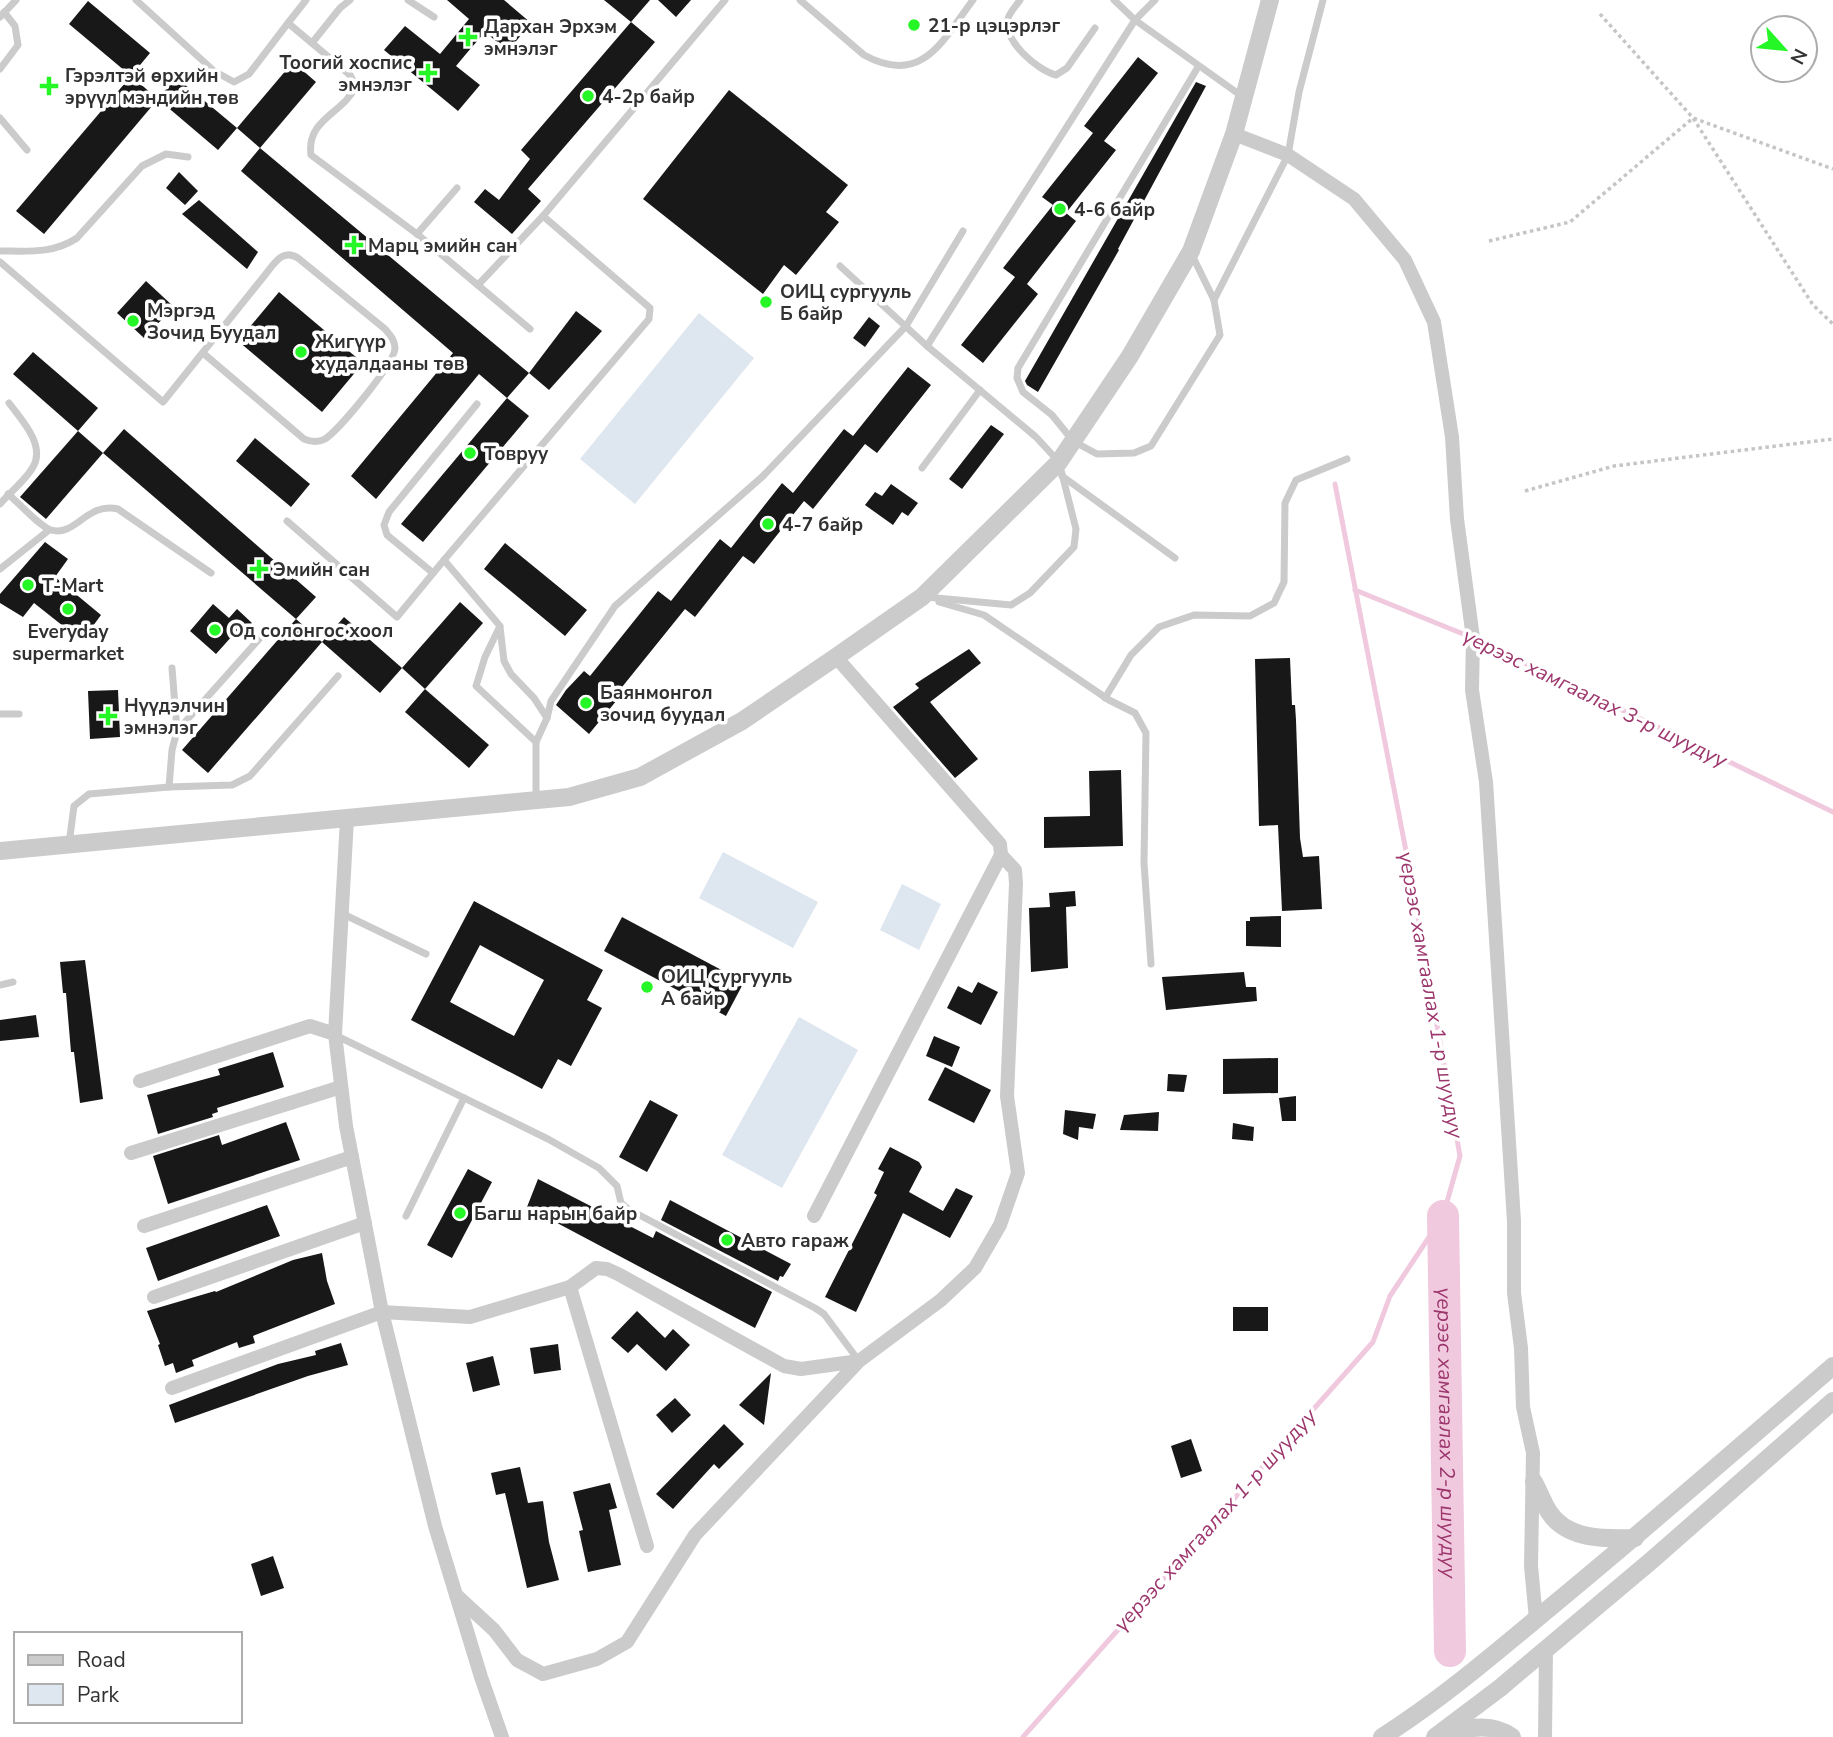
<svg xmlns="http://www.w3.org/2000/svg" width="1833" height="1737" font-family="'Nunito Sans',sans-serif">
  <style>
    .green { fill: #dee6ef }
    .lines { fill: none; stroke-linecap: round; stroke-linejoin: round }
    .stream { stroke: #f0c9de; stroke-width: 5 }
    .river { stroke: #f0c9de; stroke-width: 32 }
    .building { fill: #181818; fill-rule: evenodd }
    .path { stroke: #c5c5c5; stroke-width: 3.5; stroke-dasharray: 3.5 3.5; stroke-linecap: butt }
    .service { stroke: #cbcbcb; stroke-width: 7 }
    .minor { stroke: #cbcbcb; stroke-width: 14 }
    .tertiary { stroke: #cbcbcb; stroke-width: 18 }
    .poi-dot { fill: #25f626; stroke: #fff; stroke-width: 2.5 }
    .labels { text-anchor: middle; stroke-width: 7; stroke-linejoin: round; paint-order: stroke }
    .poi-label { font-size: 19px; font-weight: bold; fill: #313131; stroke: #fff; text-anchor: start }
    .water-label { font-size: 21px; font-style: italic; fill: #9c366c; stroke: #fff }
  </style>
  <rect width="100%" height="100%" fill="#fff"/>
  <!-- green -->
  <g class="green">
    <polygon points="699,313 754,358 635,504 580,459"/>
    <polygon points="723,852 818,902 793,948 699,898"/>
    <polygon points="902,884 941,904 919,950 880,930"/>
    <polygon points="799,1017 858,1050 782,1188 722,1155"/>
  </g>
  <g class="lines">
    <!-- stream -->
    <g class="stream">
      <polyline points="1355,590 1473,638 1833,812"/>
      <polyline points="1023,1737 1373,1342 1390,1296 1443,1216 1460,1156 1412,882 1335,484"/>
    </g>
    <!-- river -->
    <path class="river" id="s1" d="M1443 1216 1450 1651"/>
  </g>
  <!-- building -->
  <g class="building">
    <polygon points="447,0 504,0 531,23 508,51 485,32 466,54 456,66 480,85 458,111 384,50 405,26 440,54 469,19"/>
    <polygon points="604,0 650,0 631,22"/>
    <polygon points="658,0 691,0 676,17"/>
    <polygon points="88,1 150,53 131,76 69,24"/>
    <polygon points="631,22 655,42 528,189 541,201 512,234 474,202 485,189 499,200 530,159 521,150"/>
    <polygon points="1138,57 1158,73 1104,141 1116,150 1066,213 1076,221 1027,284 1038,294 983,363 961,345 1015,277 1003,268 1053,205 1042,197 1093,133 1084,126"/>
    <polygon points="293,62 316,82 260,148 237,128"/>
    <polygon points="131,76 158,99 44,234 16,211"/>
    <polygon points="176,77 237,128 218,150 158,99"/>
    <polygon points="1196,82 1206,86 1118,249 1119,250 1038,392 1027,385 1025,381"/>
    <polygon points="729,90 848,185 826,212 839,222 796,275 784,265 763,294 643,199"/>
    <polygon points="260,148 529,373 507,398 479,374 376,499 351,476 453,353 241,171"/>
    <polygon points="179,172 198,191 185,205 166,188"/>
    <polygon points="199,200 258,252 247,269 182,214"/>
    <polygon points="146,281 174,307 144,338 117,313"/>
    <polygon points="279,292 363,363 322,412 238,341"/>
    <polygon points="576,311 602,331 549,390 529,373"/>
    <polygon points="869,317 880,326 865,347 853,338"/>
    <polygon points="33,352 98,408 78,431 13,374"/>
    <polygon points="908,367 931,385 877,453 865,444 813,509 804,501 754,564 743,556 695,617 685,609 614,697 617,700 589,734 556,705 566,690 584,671 590,676 658,591 671,601 720,539 731,548 782,483 793,493 844,429 853,436"/>
    <polygon points="507,398 529,416 423,542 401,524"/>
    <polygon points="991,425 1004,434 962,489 949,479"/>
    <polygon points="124,429 316,597 296,619 103,453"/>
    <polygon points="78,431 103,453 46,519 20,497"/>
    <polygon points="255,438 310,484 291,507 236,461"/>
    <polygon points="891,484 918,503 908,516 902,512 893,525 865,505 875,492 882,496"/>
    <polygon points="45,542 68,559 55,577 101,615 82,641 34,603 23,617 0,603 0,594"/>
    <polygon points="505,543 587,610 565,636 484,569"/>
    <polygon points="460,602 483,623 425,689 402,668"/>
    <polygon points="213,604 229,618 237,609 252,623 238,640 233,635 216,654 190,631"/>
    <polygon points="344,617 402,668 380,693 322,642"/>
    <polygon points="296,619 322,642 208,773 182,750"/>
    <polygon points="969,649 981,663 930,702 978,759 955,778 893,707 919,688 915,684"/>
    <polygon points="1290,658 1292,705 1295,705 1296,720 1300,838 1303,857 1319,856 1322,909 1282,911 1278,825 1259,826 1255,659"/>
    <polygon points="425,689 489,745 469,768 405,712"/>
    <polygon points="118,690 120,737 90,739 88,691"/>
    <polygon points="1121,770 1123,846 1044,848 1044,817 1090,816 1089,771"/>
    <polygon points="1075,891 1076,906 1066,907 1068,968 1031,972 1029,908 1050,907 1049,893"/>
    <path d="M474 901 603 970 587 1000 602 1008 571 1066 558 1059 542 1089 411 1020ZM480 945 544 980 514 1036 450 1002Z"/>
    <polygon points="1281,916 1281,947 1246,946 1246,921 1250,921 1250,917"/>
    <polygon points="622,917 744,982 726,1016 604,951"/>
    <polygon points="85,960 103,1099 80,1103 74,1052 71,1052 66,993 63,993 60,962"/>
    <polygon points="1244,972 1246,987 1256,987 1257,1001 1166,1010 1162,977"/>
    <polygon points="978,982 998,992 981,1025 947,1008 958,986 972,993"/>
    <polygon points="36,1015 39,1037 0,1041 0,1020"/>
    <polygon points="934,1036 960,1047 952,1067 926,1056"/>
    <polygon points="273,1052 284,1087 217,1108 218,1112 212,1114 213,1117 158,1134 147,1095 220,1075 218,1069"/>
    <polygon points="1278,1058 1278,1093 1223,1094 1223,1059"/>
    <polygon points="945,1067 991,1090 974,1123 928,1100"/>
    <polygon points="1168,1074 1187,1075 1184,1092 1167,1091"/>
    <polygon points="1296,1096 1296,1121 1282,1121 1279,1098"/>
    <polygon points="650,1100 678,1115 647,1172 619,1157"/>
    <polygon points="1065,1110 1096,1114 1093,1129 1079,1127 1078,1140 1063,1134"/>
    <polygon points="1159,1112 1158,1131 1120,1130 1124,1115"/>
    <polygon points="286,1122 300,1160 168,1204 153,1156 219,1135 222,1145"/>
    <polygon points="1233,1123 1254,1127 1253,1141 1232,1139"/>
    <polygon points="890,1147 919,1162 922,1167 909,1192 943,1211 956,1188 973,1196 950,1238 903,1213 856,1312 825,1297 877,1195 874,1193 884,1172 878,1169"/>
    <polygon points="468,1169 492,1182 452,1258 427,1245"/>
    <polygon points="538,1179 653,1238 656,1231 772,1292 755,1328 527,1207"/>
    <polygon points="670,1200 791,1264 783,1277 780,1276 778,1281 661,1220"/>
    <polygon points="267,1205 280,1236 158,1281 146,1248"/>
    <polygon points="322,1253 327,1281 335,1304 253,1336 255,1343 239,1348 237,1342 192,1360 194,1366 176,1373 173,1363 165,1366 158,1345 160,1344 147,1311 215,1291 216,1292 293,1260"/>
    <rect x="1233" y="1307" width="35" height="24"/>
    <polygon points="637,1311 665,1338 673,1329 690,1345 666,1371 637,1344 628,1353 611,1338"/>
    <polygon points="341,1343 348,1365 308,1376 175,1423 169,1405 278,1364 316,1355 315,1351"/>
    <polygon points="558,1344 561,1370 534,1374 530,1348"/>
    <polygon points="493,1356 500,1385 473,1392 466,1363"/>
    <polygon points="771,1373 764,1425 739,1405"/>
    <polygon points="675,1398 691,1415 672,1433 656,1415"/>
    <polygon points="724,1424 744,1444 719,1469 714,1464 673,1509 656,1494"/>
    <polygon points="1191,1439 1202,1471 1181,1478 1171,1446"/>
    <polygon points="520,1467 528,1503 543,1501 549,1542 559,1580 527,1588 505,1493 496,1495 491,1473"/>
    <polygon points="610,1483 617,1508 609,1510 621,1565 588,1572 579,1531 583,1530 573,1492"/>
    <polygon points="273,1556 284,1588 261,1596 251,1564"/>
  </g>
  <g class="lines">
    <!-- path -->
    <g class="path">
      <polyline points="1600,14 1693,118 1813,305 1833,324"/>
      <polyline points="1489,241 1570,222 1693,118 1833,169"/>
      <polyline points="1525,491 1614,466 1833,439"/>
    </g>
    <!-- service -->
    <g class="service">
      <path d="M136 0 214 71 234 82 249 74 288 23 350 75 356 86C343 114 306 119 311 155L417 234 530 329"/>
      <polyline points="408,0 434,17"/>
      <path d="M800 0 864 55C922 87 943 40 973 0"/>
      <path d="M1020 0C1016 6 1009 13 1008 19 1003 41 1037 70 1056 75L1067 68 1095 28"/>
      <polyline points="1114,0 1135,20 1243,97"/>
      <polyline points="0,17 16,0"/>
      <polyline points="288,23 306,0"/>
      <polyline points="312,43 340,8 350,0"/>
      <polyline points="0,69 18,45 15,26 4,12"/>
      <polyline points="0,118 27,150"/>
      <polyline points="417,234 457,188"/>
      <path d="M0 251C28 251 53 254 77 238L142 166 166 154 188 157"/>
      <polyline points="1192,255 1214,300 1220,335 1151,446 1134,453 1097,454 1073,441 1052,415 1023,392 1017,378 1018,368 1198,67"/>
      <path d="M0 262 163 402 265 275C274 264 282 248 298 258L385 329C390 335 395 340 395 348 395 363 339 430 325 439 318 443 311 442 304 439L203 353"/>
      <polyline points="840,266 927,346 1036,437 1059,462 1076,529 1074,547 1030,593 1011,605 926,597"/>
      <polyline points="478,285 543,216 725,0"/>
      <polyline points="1214,300 1288,155 1299,92 1323,0"/>
      <polyline points="927,346 1135,20 1155,0"/>
      <polyline points="922,468 980,390"/>
      <polyline points="1062,476 1175,558"/>
      <path d="M8 494C19 503 39 526 51 530 76 537 86 502 118 509L211 573"/>
      <path d="M0 504C10 492 26 480 33 467 46 445 21 419 9 403"/>
      <polyline points="287,521 397,617 444,560 500,626 485,657 476,686 536,742 536,799"/>
      <polyline points="444,560 649,319 650,308 543,216"/>
      <polyline points="0,569 49,530"/>
      <polyline points="433,573 387,535 384,525 389,512 477,404"/>
      <polyline points="939,602 984,615 1109,700 1135,713 1146,733 1144,863 1151,964"/>
      <polyline points="500,627 504,661 511,674 534,698 547,718"/>
      <polyline points="1105,698 1131,655 1159,627 1194,615 1250,616 1274,603 1284,582 1285,503 1296,480 1347,459"/>
      <polyline points="0,714 19,714"/>
      <polyline points="177,731 269,628"/>
      <polyline points="536,742 547,718 551,701 615,606 762,477 906,326 963,231"/>
      <polyline points="169,787 172,750 177,731 172,668"/>
      <polyline points="69,844 74,806 89,794 169,787 232,785 250,776 338,676"/>
      <polyline points="341,913 426,954"/>
      <polyline points="0,985 13,982"/>
      <polyline points="335,1035 548,1139 599,1168 617,1186 621,1203 628,1209 815,1308 824,1314 859,1361"/>
      <polyline points="406,1216 464,1098"/>
    </g>
    <!-- minor -->
    <g class="minor">
      <polyline points="1234,134 1288,155 1354,199 1405,260 1434,322 1452,437 1457,519 1473,638 1472,690 1486,782 1514,1221 1514,1293 1521,1348 1523,1407 1533,1453 1531,1566 1536,1619"/>
      <polyline points="347,819 335,1034 346,1126 382,1312 435,1526 481,1677 502,1737"/>
      <polyline points="140,1081 310,1026 335,1034"/>
      <polyline points="131,1153 341,1087"/>
      <polyline points="814,1216 1001,855 1000,844 836,657"/>
      <polyline points="144,1226 352,1157"/>
      <polyline points="570,1287 647,1546"/>
      <polyline points="154,1297 365,1223"/>
      <polyline points="172,1388 382,1312 470,1317 570,1287 596,1268 607,1269 618,1274 784,1366 801,1369 859,1361"/>
      <polyline points="456,1595 494,1630 517,1660 543,1674 597,1659 627,1642 695,1535 859,1361 941,1300 975,1268 1000,1225 1018,1173 1007,1096 1016,884 1015,870 1001,855"/>
      <polyline points="1545,1737 1546,1649"/>
    </g>
    <!-- tertiary -->
    <g class="tertiary">
      <polyline points="0,851 569,797 640,777 742,721 836,657 922,597 1059,462 1130,356 1191,251 1234,134 1270,0"/>
      <path d="M1534 1482C1539 1491 1543 1503 1549 1512 1567 1540 1605 1539 1635 1538"/>
      <path d="M1446 1733C1469 1728 1492 1722 1512 1737"/>
      <path d="M1382 1737C1444 1698 1501 1648 1558 1601 1651 1524 1742 1445 1833 1366"/>
      <polyline points="1435,1737 1500,1688 1652,1560 1833,1401"/>
    </g>
  </g>
  <!-- markers -->
  <g class="poi-dot">
    <circle cx="914" cy="25" r="7"/>
    <path d="M464.5 26.5h7v7h7v7h-7v7h-7v-7h-7v-7h7z"/>
    <path d="M424.5 62.5h7v7h7v7h-7v7h-7v-7h-7v-7h7z"/>
    <path d="M45.5 75.5h7v7h7v7h-7v7h-7v-7h-7v-7h7z"/>
    <circle cx="588" cy="96" r="7"/>
    <circle cx="1060" cy="209" r="7"/>
    <path d="M350.5 234.5h7v7h7v7h-7v7h-7v-7h-7v-7h7z"/>
    <circle cx="766" cy="302" r="7"/>
    <circle cx="133" cy="321" r="7"/>
    <circle cx="301" cy="352" r="7"/>
    <circle cx="470" cy="453" r="7"/>
    <circle cx="768" cy="524" r="7"/>
    <path d="M255.5 558.5h7v7h7v7h-7v7h-7v-7h-7v-7h7z"/>
    <circle cx="28" cy="585" r="7"/>
    <circle cx="68" cy="609" r="7"/>
    <circle cx="215" cy="630" r="7"/>
    <circle cx="586" cy="703" r="7"/>
    <path d="M104.5 705.5h7v7h7v7h-7v7h-7v-7h-7v-7h7z"/>
    <circle cx="647" cy="987" r="7"/>
    <circle cx="460" cy="1213" r="7"/>
    <circle cx="727" cy="1240" r="7"/>
  </g>
  <g class="labels">
    <!-- poi labels -->
    <g class="poi-label">
      <text x="928" y="32">21-р цэцэрлэг</text>
      <text x="484" y="33">Дархан Эрхэм<tspan x="484" dy="22">эмнэлэг</tspan></text>
      <text x="412" y="69" text-anchor="end">Тоогий хоспис<tspan x="412" dy="22">эмнэлэг</tspan></text>
      <text x="65" y="82">Гэрэлтэй өрхийн<tspan x="65" dy="22">эрүүл мэндийн төв</tspan></text>
      <text x="602" y="103">4-2р байр</text>
      <text x="1074" y="216">4-6 байр</text>
      <text x="368" y="252">Марц эмийн сан</text>
      <text x="780" y="298">ОИЦ сургууль<tspan x="780" dy="22">Б байр</tspan></text>
      <text x="147" y="317">Мэргэд<tspan x="147" dy="22">Зочид Буудал</tspan></text>
      <text x="315" y="348">Жигүүр<tspan x="315" dy="22">худалдааны төв</tspan></text>
      <text x="484" y="460">Товруу</text>
      <text x="782" y="531">4-7 байр</text>
      <text x="273" y="576">Эмийн сан</text>
      <text x="42" y="592">T-Mart</text>
      <text x="229" y="637">Од солонгос хоол</text>
      <text x="68" y="638" text-anchor="middle">Everyday<tspan x="68" dy="22">supermarket</tspan></text>
      <text x="600" y="699">Баянмонгол<tspan x="600" dy="22">зочид буудал</tspan></text>
      <text x="124" y="712">Нүүдэлчин<tspan x="124" dy="22">эмнэлэг</tspan></text>
      <text x="661" y="983">ОИЦ сургууль<tspan x="661" dy="22">А байр</tspan></text>
      <text x="474" y="1220">Багш нарын байр</text>
      <text x="741" y="1247">Авто гараж</text>
    </g>
    <!-- water labels -->
    <g class="water-label">
      <text transform="translate(1595 698) rotate(26)" y="7">үерээс хамгаалах 3-р шуудуу</text>
      <text transform="translate(1431 995) rotate(80)" y="7">үерээс хамгаалах 1-р шуудуу</text>
      <text dy="7" stroke="none"><textPath href="#s1" startOffset="217">үерээс хамгаалах 2-р шуудуу</textPath></text>
      <text transform="translate(1215 1520) rotate(-48)" y="7">үерээс хамгаалах 1-р шуудуу</text>
    </g>
  </g>
  <!-- legend -->
  <rect x="14" y="1632" width="228" height="91" fill="#ffffff" stroke="#adadad" stroke-width="2"/>
  <rect x="28" y="1655" width="35" height="10" fill="#cbcbcb" stroke="#adadad" stroke-width="2"/>
  <text x="77" y="1667" font-size="21" fill="#313131">Road</text>
  <rect x="28" y="1684" width="35" height="21" fill="#dee6ef" stroke="#adadad" stroke-width="2"/>
  <text x="77" y="1702" font-size="21" fill="#313131">Park</text>
  <!-- north arrow -->
  <g transform="translate(1784 49) rotate(117)"><circle r="33" fill="#ffffff" stroke="#adadad" stroke-width="2"/>
  <path d="M0-5L12 26L0 18L-12 26Z" fill="#25f626"/>
  <text y="-10" font-size="19" font-weight="bold" text-anchor="middle" fill="#313131">N</text>
  </g>
</svg>
